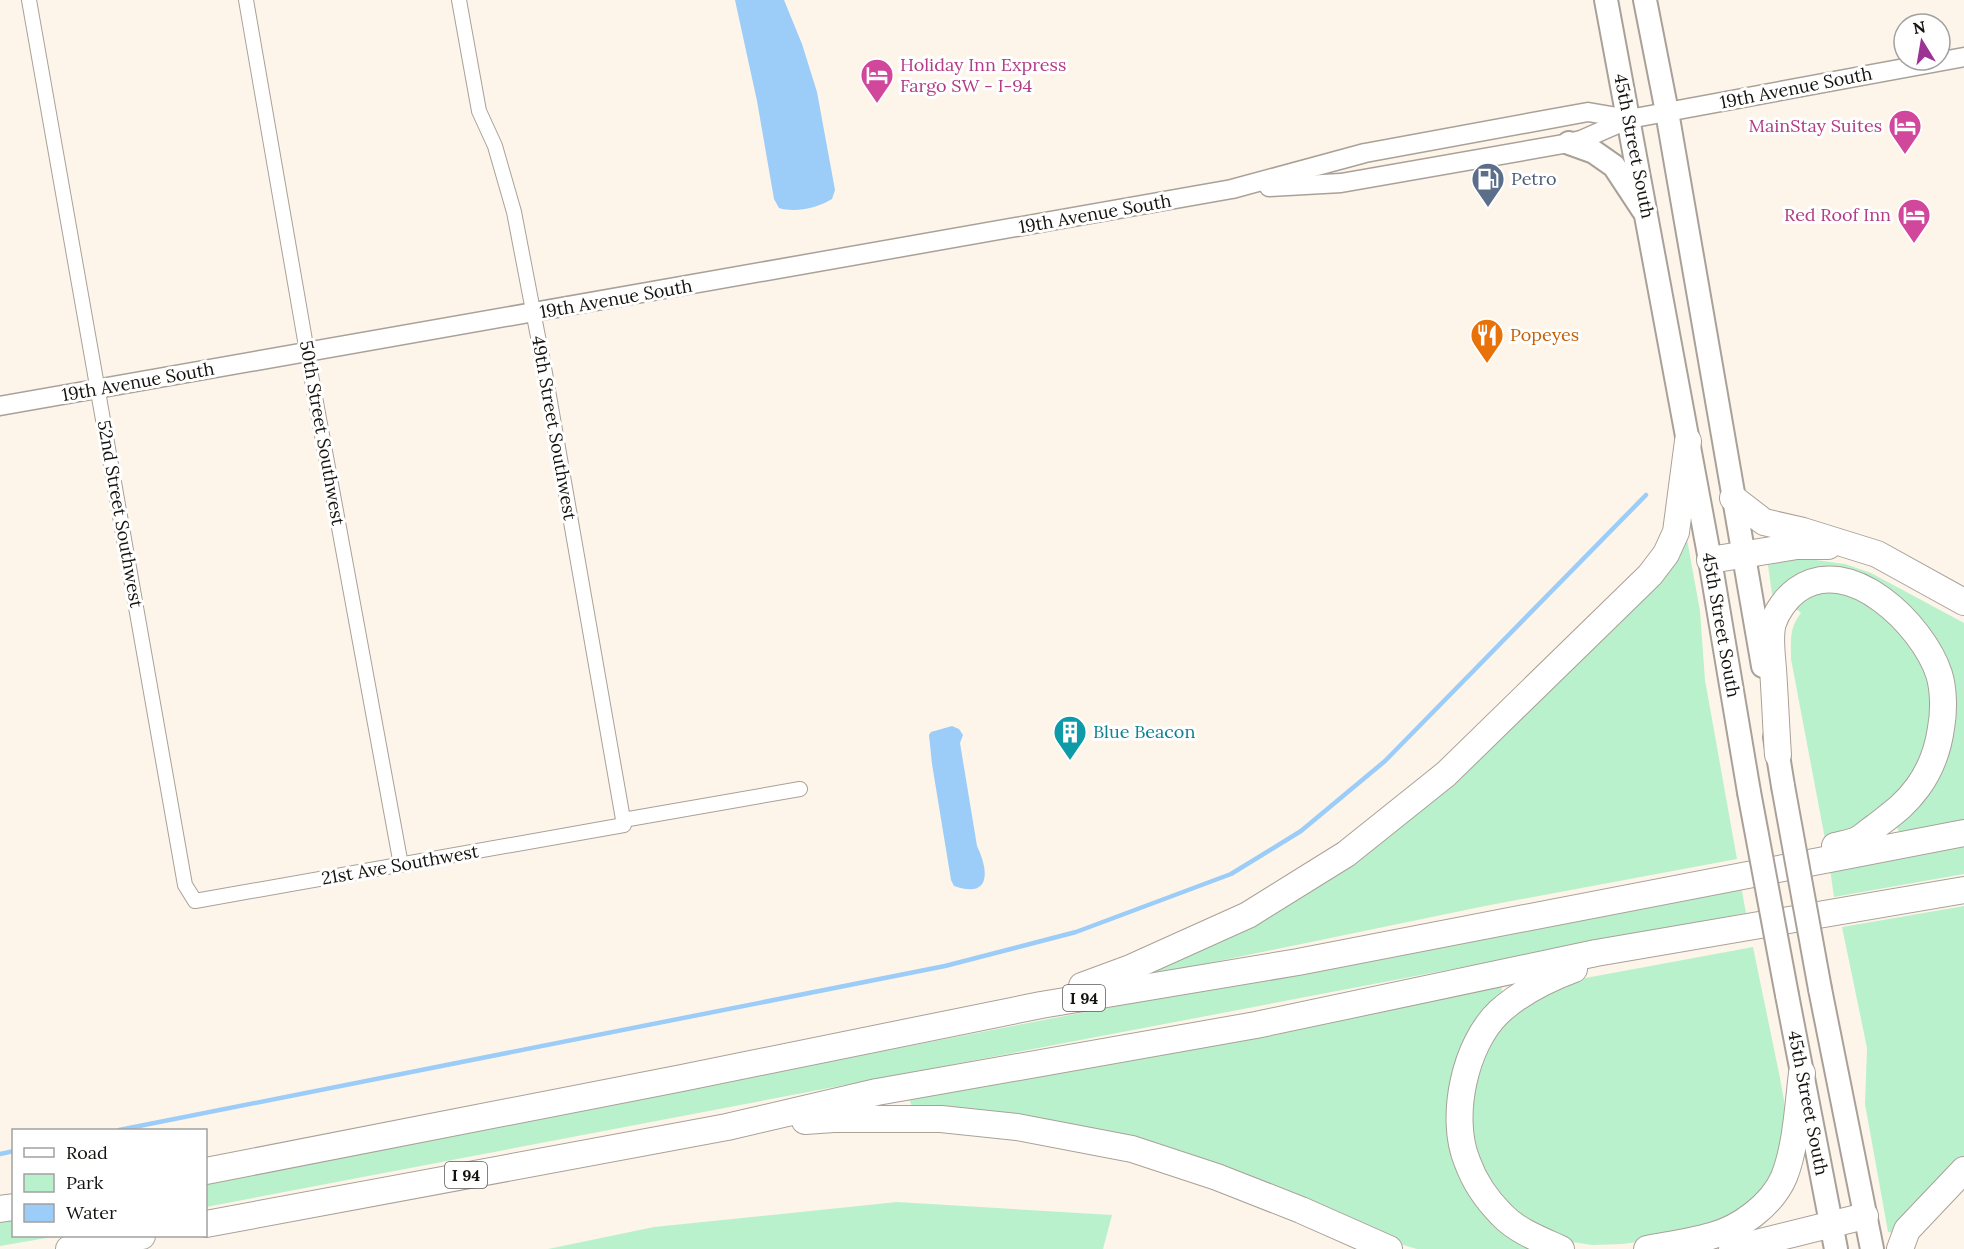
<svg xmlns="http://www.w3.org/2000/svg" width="1964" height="1249" font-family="Lora,serif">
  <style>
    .green { fill: #baf1cd }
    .water { fill: #9cccf8 }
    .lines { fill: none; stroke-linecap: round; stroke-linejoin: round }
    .stream { stroke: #9cccf8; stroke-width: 4.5 }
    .minor-casing { stroke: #a9a198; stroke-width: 16 }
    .tertiary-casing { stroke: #a9a198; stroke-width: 21 }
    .primary-casing { stroke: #a9a198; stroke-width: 26 }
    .motorway-casing { stroke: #a9a198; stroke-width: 28 }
    .minor { stroke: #fff; stroke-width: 14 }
    .tertiary { stroke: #fff; stroke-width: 18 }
    .primary { stroke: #fff; stroke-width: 22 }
    .motorway { stroke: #fff; stroke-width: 26 }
    .primary-bridge-casing { stroke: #a9a198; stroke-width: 26; stroke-linecap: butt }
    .primary-bridge { stroke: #fff; stroke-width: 22 }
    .labels { text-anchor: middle; stroke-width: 6; stroke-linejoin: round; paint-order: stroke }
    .shield { fill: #fff; stroke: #5b5a57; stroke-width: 1.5 }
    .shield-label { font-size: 16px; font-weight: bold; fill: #15130f }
    .hotel-label { font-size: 18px; fill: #b23c85; stroke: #fff; text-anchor: end }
    .street-label { font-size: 18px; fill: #15130f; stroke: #fff }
    .service-label { font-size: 18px; fill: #4e5e75; stroke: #fff; text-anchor: start }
    .food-label { font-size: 18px; fill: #c56008; stroke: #fff; text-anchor: start }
    .culture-label { font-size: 18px; fill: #0d838f; stroke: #fff; text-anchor: start }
  </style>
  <rect width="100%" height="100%" fill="#fdf5ea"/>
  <!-- green -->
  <g class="green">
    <polygon points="1685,528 1700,611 1705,680 1737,859 1485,906 1156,974 1153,965 1317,884"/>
    <polygon points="1801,558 1845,564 1871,573 1964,623 1964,822 1900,834 1896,825 1953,702 1871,582 1779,597 1772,594 1768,565"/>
    <path d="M1840 590 1892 616 1930 673 1934 710 1916 778 1856 829 1825 839 1791 659C1791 640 1789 628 1801 613L1794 607 1818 591Z"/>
    <polygon points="1964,846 1964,874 1834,897 1830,869"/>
    <polygon points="1741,886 1746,913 206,1207 206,1181"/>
    <polygon points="1964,906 1964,1157 1930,1190 1894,1233 1888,1232 1865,1104 1867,1048 1842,927"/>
    <polygon points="1753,947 1779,1073 1784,1100 1786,1127 1784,1149 1765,1194 1722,1223 1665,1238 1623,1244 1592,1245 1566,1241 1512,1210 1495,1190 1472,1149 1471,1079 1497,1024 1553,984"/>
    <polygon points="1501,987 1504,995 1467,1036 1456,1061 1451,1097 1451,1129 1539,1249 1417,1249 1393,1242 1303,1203 914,1111 909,1099"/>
    <polygon points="897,1202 1112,1215 1103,1249 548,1249 654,1227"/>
    <polygon points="13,1217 14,1236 58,1236 0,1246 0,1219"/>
  </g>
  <!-- water -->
  <g class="water">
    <path d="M735 0H784L802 44 817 92 835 190 832 199C818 208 795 213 779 208L774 199 757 101Z"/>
    <path d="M952 726 959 729 963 735 960 743 977 846C989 871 991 899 954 886L951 880 932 764 929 735 931 732Z"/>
  </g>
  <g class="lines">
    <!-- stream -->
    <g class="stream">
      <polyline points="119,1130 945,966 1076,932 1231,874 1301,831 1385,761 1646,495"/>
      <polyline points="0,1154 14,1151"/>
    </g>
    <defs>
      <g id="minor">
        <polyline points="29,0 185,885 195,901 624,825 545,373 514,212 495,146 479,111 459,0"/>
        <polyline points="246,0 311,375 401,865"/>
        <polyline points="623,820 800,789"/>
      </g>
      <g id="tertiary">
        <polyline points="1269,187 1341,183 1569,143 1581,140 1629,119 1964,57"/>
        <polyline points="0,406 1232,189 1365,153 1588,112 1629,119"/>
      </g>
      <g id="primary">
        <polyline points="1606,0 1710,560 1749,792"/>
        <polyline points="1645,0 1667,112 1763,666"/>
        <polyline points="1569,143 1594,152 1614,166 1643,210"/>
        <polyline points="1775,737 1783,786"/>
        <polyline points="1820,989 1872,1249"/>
        <polyline points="1787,995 1836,1249"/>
      </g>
      <g id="motorway">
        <polyline points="1733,498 1764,522 1803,531 1877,554 1964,602"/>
        <polyline points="1710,560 1797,546 1828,546"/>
        <path d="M1778 755C1776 726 1775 697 1773 669 1772 655 1769 636 1773 623 1777 611 1786 598 1797 590 1849 552 1923 625 1939 674 1944 690 1944 712 1941 728 1938 750 1931 769 1918 787 1905 805 1893 813 1875 827 1869 831 1863 837 1857 840 1850 843 1842 844 1835 846"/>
        <polyline points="1082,986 1128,969 1248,915 1346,854 1446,774 1650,575 1666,554 1676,532 1688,441"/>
        <polyline points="805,1121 834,1119 941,1119 1017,1127 1132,1149 1217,1177 1301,1210 1389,1249"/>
        <polyline points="206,1171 682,1078 1041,1005 1298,962 1964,833"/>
        <polyline points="0,1209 14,1207"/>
        <polyline points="206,1224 727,1127 877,1092 1256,1025 1596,953 1964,890"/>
        <polyline points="69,1249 142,1236"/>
        <path d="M1561 1249C1541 1240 1517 1231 1502 1215 1487 1200 1474 1181 1467 1161 1449 1117 1465 1044 1499 1012 1521 992 1547 979 1574 969"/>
        <path d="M1647 1249C1668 1245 1690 1242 1711 1236 1739 1229 1772 1205 1784 1177 1796 1147 1798 1106 1802 1073"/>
        <polyline points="1732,1249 1865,1216"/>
        <polyline points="1900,1249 1907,1230 1964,1170"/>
      </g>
    </defs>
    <!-- minor casing -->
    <use href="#minor" class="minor-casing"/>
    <!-- tertiary casing -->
    <use href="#tertiary" class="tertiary-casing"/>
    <!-- primary casing -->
    <use href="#primary" class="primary-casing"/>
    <!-- motorway casing -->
    <use href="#motorway" class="motorway-casing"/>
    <!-- minor -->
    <use href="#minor" class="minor"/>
    <!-- tertiary -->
    <use href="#tertiary" class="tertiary"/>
    <!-- primary -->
    <use href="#primary" class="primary"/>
    <!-- motorway -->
    <use href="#motorway" class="motorway"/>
    <defs>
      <g id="primary-bridge">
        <polyline points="1783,786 1820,989"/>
        <polyline points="1749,792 1787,995"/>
      </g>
    </defs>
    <!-- primary-bridge casing -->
    <use href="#primary-bridge" class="primary-bridge-casing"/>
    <!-- primary-bridge -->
    <use href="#primary-bridge" class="primary-bridge"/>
  </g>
  <!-- icons -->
  <defs>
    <symbol id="hotel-pin" viewBox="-11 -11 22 30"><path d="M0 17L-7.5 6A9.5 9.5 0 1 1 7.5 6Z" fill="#d1479c" stroke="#fff"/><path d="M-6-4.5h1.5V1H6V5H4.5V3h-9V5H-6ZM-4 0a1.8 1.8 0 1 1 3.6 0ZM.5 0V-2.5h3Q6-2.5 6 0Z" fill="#fff"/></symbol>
    <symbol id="fuel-pin" viewBox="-11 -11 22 30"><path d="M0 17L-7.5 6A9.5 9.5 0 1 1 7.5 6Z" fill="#5c6f8a" stroke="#fff"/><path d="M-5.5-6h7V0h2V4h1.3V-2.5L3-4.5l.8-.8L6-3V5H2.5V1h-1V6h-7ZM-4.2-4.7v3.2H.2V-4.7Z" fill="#fff"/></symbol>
    <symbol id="restaurant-pin" viewBox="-11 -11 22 30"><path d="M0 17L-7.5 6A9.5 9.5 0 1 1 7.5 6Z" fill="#e8710a" stroke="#fff"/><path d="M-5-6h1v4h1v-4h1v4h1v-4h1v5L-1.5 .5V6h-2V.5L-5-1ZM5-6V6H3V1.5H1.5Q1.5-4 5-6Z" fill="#fff"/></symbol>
    <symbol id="building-pin" viewBox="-11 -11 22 30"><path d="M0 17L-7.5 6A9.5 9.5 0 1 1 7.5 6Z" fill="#0f9aa8" stroke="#fff"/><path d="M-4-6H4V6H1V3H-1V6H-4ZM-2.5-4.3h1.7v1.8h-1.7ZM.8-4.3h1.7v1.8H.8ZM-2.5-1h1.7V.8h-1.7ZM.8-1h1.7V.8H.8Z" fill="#fff"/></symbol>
  </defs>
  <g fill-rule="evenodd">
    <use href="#hotel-pin" x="858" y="56" width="38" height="52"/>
    <use href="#hotel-pin" x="1886" y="107" width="38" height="52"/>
    <use href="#fuel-pin" x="1469" y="160" width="38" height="52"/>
    <use href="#hotel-pin" x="1895" y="196" width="38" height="52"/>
    <use href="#restaurant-pin" x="1468" y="316" width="38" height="52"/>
    <use href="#building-pin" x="1051" y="713" width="38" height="52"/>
  </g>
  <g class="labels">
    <!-- shield labels -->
    <g class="shield">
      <rect x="1063" y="985" width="42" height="26" rx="4.5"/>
      <rect x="445" y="1162" width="42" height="26" rx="4.5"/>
    </g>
    <g class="shield-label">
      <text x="1084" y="1004">I 94</text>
      <text x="466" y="1181">I 94</text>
    </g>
    <!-- hotel labels -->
    <g class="hotel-label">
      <text x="900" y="71" text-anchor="start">Holiday Inn Express<tspan x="900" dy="21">Fargo SW - I-94</tspan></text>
      <text x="1882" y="132">MainStay Suites</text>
      <text x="1891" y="221">Red Roof Inn</text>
    </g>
    <!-- street labels -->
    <g class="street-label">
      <text transform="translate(1796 88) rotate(-11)" y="6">19th Avenue South</text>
      <text transform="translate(1634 146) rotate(79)" y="6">45th Street South</text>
      <text transform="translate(1095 214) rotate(-10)" y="6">19th Avenue South</text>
      <text transform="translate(616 299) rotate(-10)" y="6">19th Avenue South</text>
      <text transform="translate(138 382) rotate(-10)" y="6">19th Avenue South</text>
      <text transform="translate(554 428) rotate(80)" y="6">49th Street Southwest</text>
      <text transform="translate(322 433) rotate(80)" y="6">50th Street Southwest</text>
      <text transform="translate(120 514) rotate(80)" y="6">52nd Street Southwest</text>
      <text transform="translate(1721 625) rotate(80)" y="6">45th Street South</text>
      <text transform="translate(400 865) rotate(-10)" y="6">21st Ave Southwest</text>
      <text transform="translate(1808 1103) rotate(79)" y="6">45th Street South</text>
    </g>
    <!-- service labels -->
    <g class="service-label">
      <text x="1511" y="185">Petro</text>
    </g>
    <!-- food labels -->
    <g class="food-label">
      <text x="1510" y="341">Popeyes</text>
    </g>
    <!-- culture labels -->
    <g class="culture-label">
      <text x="1093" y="738">Blue Beacon</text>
    </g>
  </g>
  <!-- legend -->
  <rect x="12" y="1129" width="195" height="108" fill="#ffffff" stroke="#a1a19f" stroke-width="1.5"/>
  <rect x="24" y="1148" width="30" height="9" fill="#ffffff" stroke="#a1a19f" stroke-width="1.5"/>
  <text x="66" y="1159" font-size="18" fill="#15130f">Road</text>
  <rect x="24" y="1174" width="30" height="18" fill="#baf1cd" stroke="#a1a19f" stroke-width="1.5"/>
  <text x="66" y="1189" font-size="18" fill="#15130f">Park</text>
  <rect x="24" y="1204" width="30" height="18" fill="#9cccf8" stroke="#a1a19f" stroke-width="1.5"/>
  <text x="66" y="1219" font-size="18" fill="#15130f">Water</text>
  <!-- north arrow -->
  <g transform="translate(1922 42) rotate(349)"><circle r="28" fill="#ffffff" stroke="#a1a19f" stroke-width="1.5"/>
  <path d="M0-4.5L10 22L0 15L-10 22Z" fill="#9b3294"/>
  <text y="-9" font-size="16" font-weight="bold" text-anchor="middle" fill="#15130f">N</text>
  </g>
</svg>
